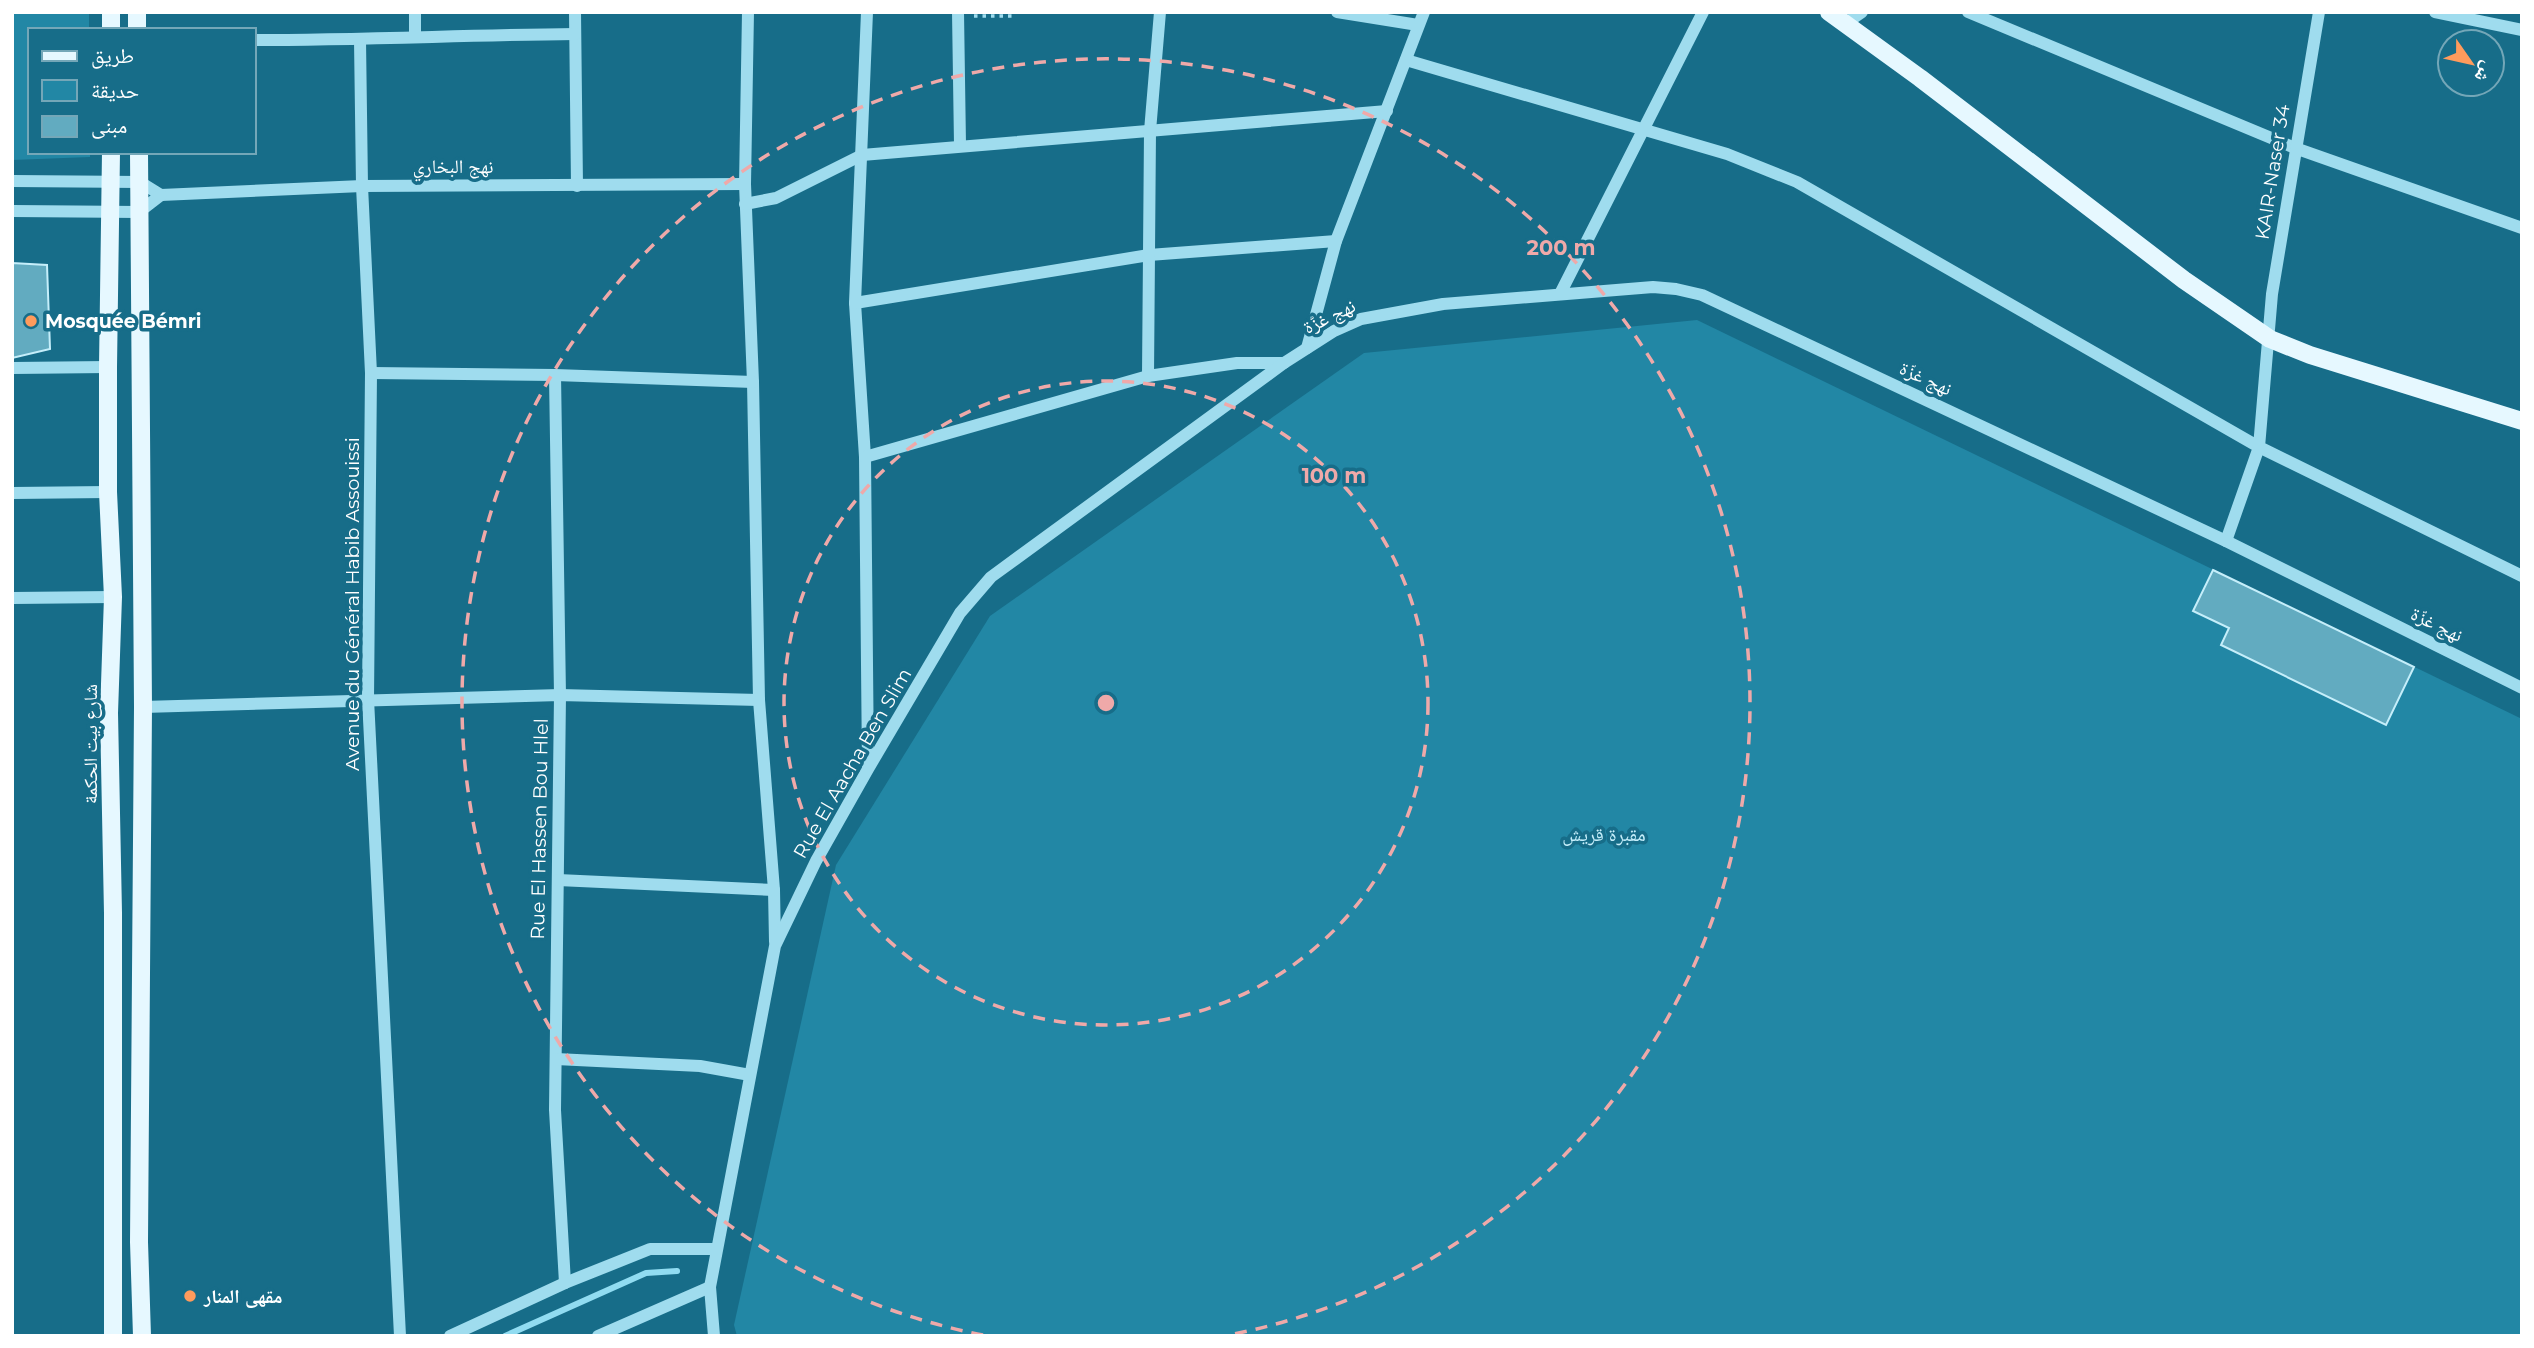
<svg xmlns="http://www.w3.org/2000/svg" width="2534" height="1348" font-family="Montserrat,'Noto Naskh Arabic',sans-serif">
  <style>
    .green { fill: #2287a5 }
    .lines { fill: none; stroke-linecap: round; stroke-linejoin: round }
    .stream { stroke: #91dcf1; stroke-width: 6 }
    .building { fill: #62abc0; stroke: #c5eefa; stroke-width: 2 }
    .path { stroke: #9fdcee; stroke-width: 3.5; stroke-dasharray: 3.5 5; stroke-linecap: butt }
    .minor { stroke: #9fdcee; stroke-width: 12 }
    .major { stroke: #e6f8ff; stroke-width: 18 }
    .ring { fill: none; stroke: #efa9a9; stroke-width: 3.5; stroke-dasharray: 12 9 }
    .poi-dot { fill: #ff9b5c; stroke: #176d89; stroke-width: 2.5 }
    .labels { text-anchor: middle; stroke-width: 7; stroke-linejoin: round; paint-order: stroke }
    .street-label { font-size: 19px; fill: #fff; stroke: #176d89 }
    .poi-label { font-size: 19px; font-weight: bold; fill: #fff; stroke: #176d89; text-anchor: start }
    .park-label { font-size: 19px; fill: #c5eefa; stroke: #176d89 }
    .centre { fill: #efa9a9; stroke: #176d89; stroke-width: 3.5 }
    .ring-label { font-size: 21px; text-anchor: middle; font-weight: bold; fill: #efa9a9; stroke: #176d89; stroke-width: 7; stroke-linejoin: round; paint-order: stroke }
  </style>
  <rect width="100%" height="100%" fill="#176d89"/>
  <!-- green -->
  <g class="green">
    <polygon points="12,12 89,12 89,30 30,30 30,152 90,152 90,157 12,160"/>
    <polygon points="1697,320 2522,719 2522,1336 737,1336 734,1325 836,865 990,616 1364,353"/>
  </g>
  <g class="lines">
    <!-- stream -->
    <polyline class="stream" points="505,1336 646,1273 677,1271"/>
  </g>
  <!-- building -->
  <g class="building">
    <polygon points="12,263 47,265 50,349 12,358"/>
    <polygon points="2213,570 2414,667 2386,725 2221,645 2229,628 2193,611"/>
  </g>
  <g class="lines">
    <!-- path -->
    <polyline class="path" points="974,16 1012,16"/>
    <!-- minor -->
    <g class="minor">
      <polyline points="575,12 577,186"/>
      <polyline points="748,12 745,184 753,382 759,700 774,890 775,942"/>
      <polyline points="867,12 855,303 865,457 868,767"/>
      <polyline points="958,12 960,145"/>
      <polyline points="1337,12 1418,25"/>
      <polyline points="1968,12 2295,148 2522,228"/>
      <polyline points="2319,12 2272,294 2259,447 2522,576"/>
      <polyline points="2435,12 2522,30"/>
      <polyline points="1846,23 1862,12"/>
      <polyline points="415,36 415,12"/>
      <path d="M254 40C361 40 468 35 575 34"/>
      <polyline points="360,40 362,186 371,373 368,699 400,1336"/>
      <polyline points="1406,60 1727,154 1797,182 2259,447 2226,541"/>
      <polyline points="12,181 140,182 161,195"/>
      <polyline points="161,195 362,186 745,184"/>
      <polyline points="745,204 776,198 862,155 1387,111"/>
      <polyline points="12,211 139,212 161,195"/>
      <polyline points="1560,294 1703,12"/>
      <polyline points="855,303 1149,255 1336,241"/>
      <polyline points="1307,348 1336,241 1424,12"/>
      <polyline points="12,368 108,367"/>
      <polyline points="371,373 555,375 753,382"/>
      <polyline points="555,375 560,695 555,1110 565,1283"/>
      <polyline points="1148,376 1150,131 1160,12"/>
      <polyline points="865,457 1148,376 1237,363 1284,363"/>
      <polyline points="12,493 108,492"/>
      <polyline points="12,598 113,597"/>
      <polyline points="143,707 560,695 759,700"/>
      <polyline points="558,880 774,890"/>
      <polyline points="556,1059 700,1066 750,1075"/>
      <polyline points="450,1336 565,1283 650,1249 716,1249"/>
      <polyline points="598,1336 710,1287"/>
      <polyline points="714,1336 710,1287 775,946 816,861 868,769 960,613 991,577 1284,363 1334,331 1361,319 1443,304 1653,287 1676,289 1702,295 2226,541 2522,688"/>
    </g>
    <!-- major -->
    <g class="major">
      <polyline points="111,12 111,30"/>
      <polyline points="137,12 137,30"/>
      <polyline points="1829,12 1920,78 2184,280 2270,339 2310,355 2522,421"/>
      <polyline points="111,152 108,367 108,492 113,597 109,713 113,913 113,1336"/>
      <polyline points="139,152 143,707 139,1242 142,1336"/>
    </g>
  </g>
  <!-- distance rings -->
  <g class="ring">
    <circle cx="1106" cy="703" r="322"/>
    <path d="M983 1335A644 644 0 1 1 1229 1335"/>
  </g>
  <!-- markers -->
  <g class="poi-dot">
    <circle cx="31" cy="321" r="7"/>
    <circle cx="190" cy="1296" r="7"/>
  </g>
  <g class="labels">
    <!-- street labels -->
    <g class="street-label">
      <text x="453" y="173">نهج البخاري</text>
      <text transform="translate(2272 172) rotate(-81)" y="7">KAIR-Naser 34</text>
      <text transform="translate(1329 316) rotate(-26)" y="7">نهج غزّة</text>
      <text transform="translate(1926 378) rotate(25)" y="7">نهج غزّة</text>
      <text transform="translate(352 604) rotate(-90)" y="7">Avenue du Général Habib Assouissi</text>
      <text transform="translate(2437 624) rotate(26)" y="7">نهج غزّة</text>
      <text transform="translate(90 744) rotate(-90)" y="7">شارع بيت الحكمة</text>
      <text transform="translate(852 763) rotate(-60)" y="7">Rue El Aacha Ben Slim</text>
      <text transform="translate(539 829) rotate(-89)" y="7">Rue El Hassen Bou Hlel</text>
    </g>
    <!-- poi labels -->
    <g class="poi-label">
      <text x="45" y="328">Mosquée Bémri</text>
      <text x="204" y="1303">مقهى المنار</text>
    </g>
    <!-- park labels -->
    <g class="park-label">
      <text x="1604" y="841">مقبرة قريش</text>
    </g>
  </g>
  <circle cx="1106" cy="703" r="10" class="centre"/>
  <g class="ring-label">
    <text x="1561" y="255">200 m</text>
    <text x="1334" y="483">100 m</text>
  </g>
  <!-- border -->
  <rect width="2534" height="1348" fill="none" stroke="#ffffff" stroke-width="28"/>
  <!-- legend -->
  <rect x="28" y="28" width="228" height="126" fill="#176d89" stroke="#74a7b8" stroke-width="2"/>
  <rect x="42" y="51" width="35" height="10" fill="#e6f8ff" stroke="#74a7b8" stroke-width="2"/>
  <text x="91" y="63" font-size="21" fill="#ffffff">طريق</text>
  <rect x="42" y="80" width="35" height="21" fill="#2287a5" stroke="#74a7b8" stroke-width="2"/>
  <text x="91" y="98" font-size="21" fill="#ffffff">حديقة</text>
  <rect x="42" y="116" width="35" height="21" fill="#62abc0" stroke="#74a7b8" stroke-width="2"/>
  <text x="91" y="133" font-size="21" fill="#ffffff">مبنى</text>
  <!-- north arrow -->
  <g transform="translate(2471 63) rotate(124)"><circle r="33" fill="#176d89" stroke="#74a7b8" stroke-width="2"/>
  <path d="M0-5L12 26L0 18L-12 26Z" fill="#ff9b5c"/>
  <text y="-10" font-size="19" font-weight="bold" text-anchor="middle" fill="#ffffff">ش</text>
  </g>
</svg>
